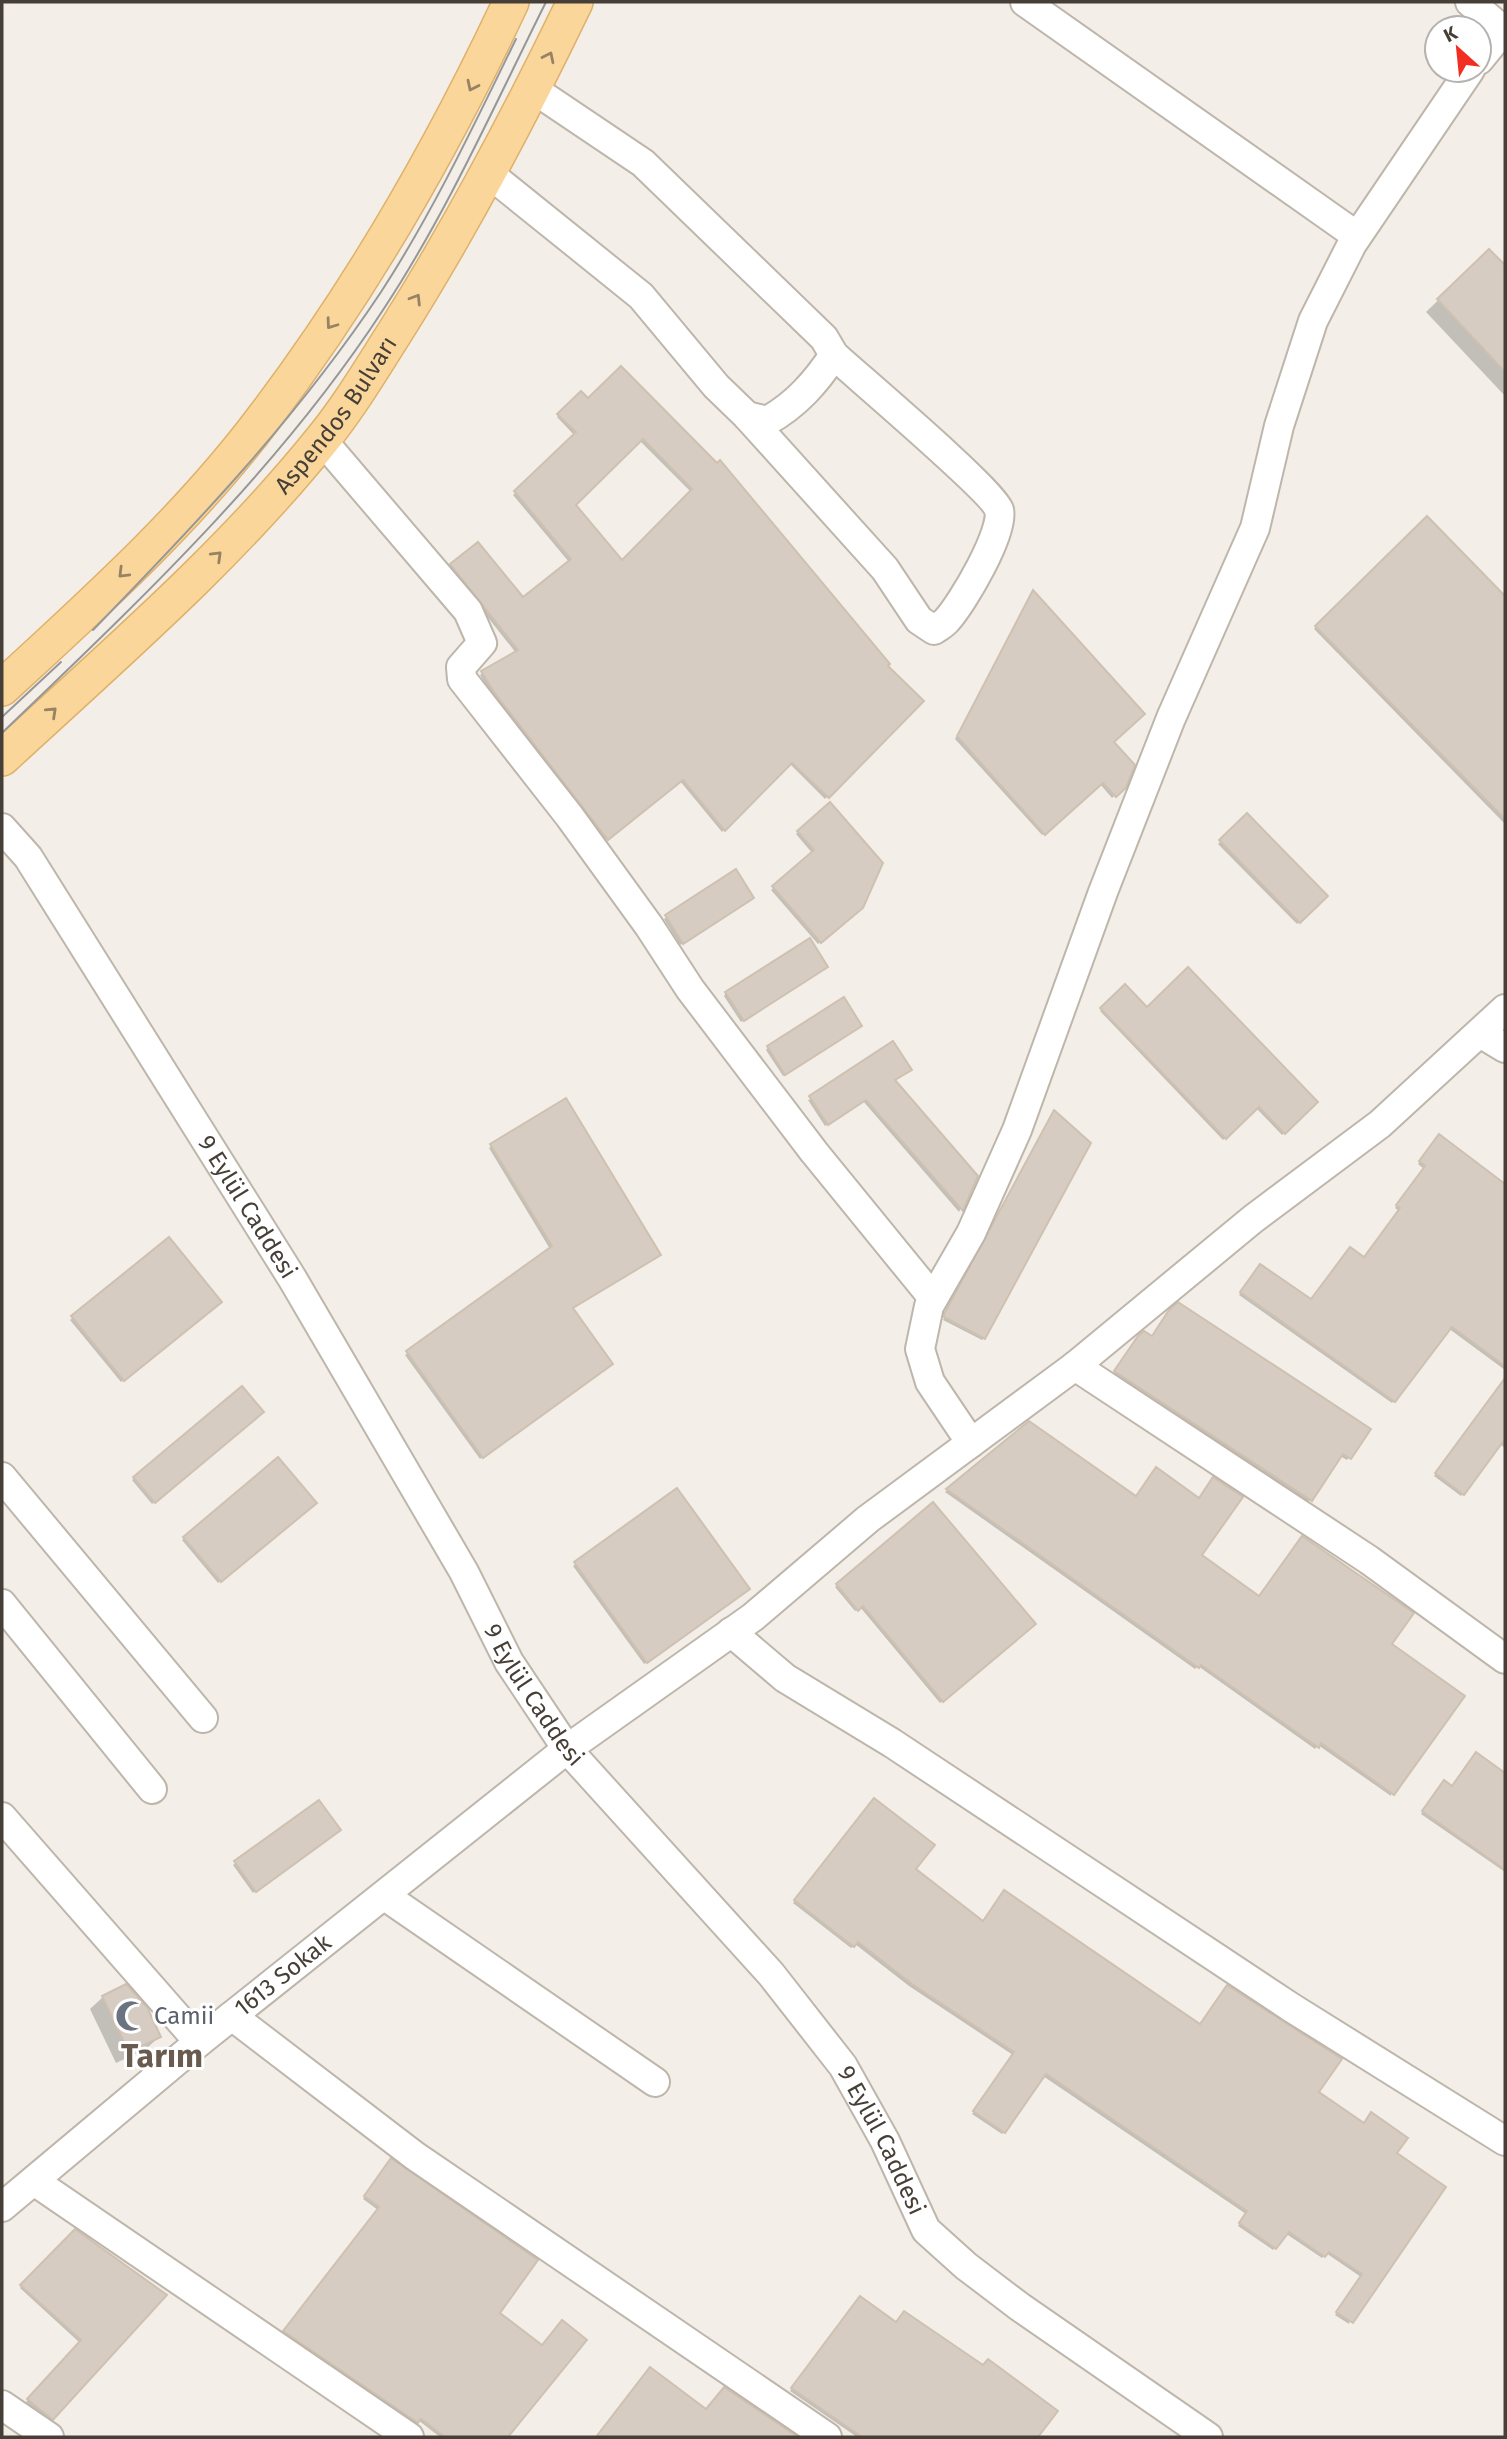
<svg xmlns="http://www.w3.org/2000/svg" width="1507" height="2439" font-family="'Fira Sans',sans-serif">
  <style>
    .shadow { fill: #0003; fill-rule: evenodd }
    .building { fill: #d7ccc1; stroke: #cfc1b1; stroke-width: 2; fill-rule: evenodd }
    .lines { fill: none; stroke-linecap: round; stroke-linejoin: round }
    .minor-casing { stroke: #beb6ab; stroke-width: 32 }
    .major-casing { stroke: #dfb16a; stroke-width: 38 }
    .minor { stroke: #fff; stroke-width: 28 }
    .major { stroke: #fad69a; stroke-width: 35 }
    .tram { stroke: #979797; stroke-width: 2 }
    .oneway { stroke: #978364 }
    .labels { text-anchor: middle; stroke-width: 6; stroke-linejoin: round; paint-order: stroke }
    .street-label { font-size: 24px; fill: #463f37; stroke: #fff }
    .worship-label { font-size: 24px; fill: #5b616d; stroke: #fff; text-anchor: start }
    .district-label { font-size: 32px; font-weight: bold; fill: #695c4e; stroke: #fff }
  </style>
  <rect width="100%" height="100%" fill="#f3efe8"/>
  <!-- shadow -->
  <g class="shadow">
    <polygon points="1489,251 1505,268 1505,396 1426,312"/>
    <path d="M621 368 886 666 922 701 825 799 789 763 722 832 680 781 604 841 492 695 480 675 516 653 449 568 478 544 523 600 569 562 513 495 575 436 557 417 581 393 588 400ZM639 440 691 492 622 563 574 505Z"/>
    <polygon points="1427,519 1505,598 1505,824 1314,629"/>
    <polygon points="1031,594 1112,742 1124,787 1112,798 1100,784 1042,835 955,739"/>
    <polygon points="830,805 862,907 818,944 771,890 813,854 796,834"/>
    <polygon points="1247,816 1326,896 1297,924 1218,844"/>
    <polygon points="735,872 750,900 680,945 664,919"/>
    <polygon points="824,969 741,1022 724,996 726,993"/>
    <polygon points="1125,987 1147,1009 1316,1102 1282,1135 1256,1108 1223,1140 1100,1011"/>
    <polygon points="858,1028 783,1076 766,1050 768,1047"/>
    <polygon points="893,1081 976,1176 959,1212 863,1101 825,1126 808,1100"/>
    <polygon points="566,1100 571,1309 609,1366 480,1459 405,1355 550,1249 489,1148"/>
    <polygon points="1052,1115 984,1338 982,1340 943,1320"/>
    <polygon points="1439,1136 1505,1186 1505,1370 1448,1328 1392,1403 1239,1295 1258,1268 1310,1301 1363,1260 1399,1211 1395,1208 1424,1169 1418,1164"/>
    <polygon points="169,1240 220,1302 121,1382 70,1320"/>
    <polygon points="1136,1340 1368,1430 1347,1460 1340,1456 1308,1502 1113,1374"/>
    <polygon points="1505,1380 1505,1448 1500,1444 1461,1496 1434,1476"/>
    <polygon points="242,1388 262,1412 152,1504 132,1480"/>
    <polygon points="1029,1423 1199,1556 1259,1598 1390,1644 1391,1796 1318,1745 1315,1749 1198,1666 1195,1669 945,1492"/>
    <polygon points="278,1459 314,1503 218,1583 182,1540"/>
    <polygon points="677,1490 745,1591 644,1664 573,1566"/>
    <polygon points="933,1504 1034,1624 940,1703 860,1607 855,1611 835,1587"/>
    <polygon points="1476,1754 1505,1775 1505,1872 1421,1814 1442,1785 1452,1788"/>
    <polygon points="874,1800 914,1869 983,1923 1200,2026 1317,2093 1394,2153 1349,2324 1335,2315 1361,2277 1326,2253 1322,2258 1285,2233 1273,2250 1238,2226 1246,2214 1043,2076 1002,2134 972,2114 1013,2055 909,1986 855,1944 851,1948 793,1903"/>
    <polygon points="319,1802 337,1832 253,1893 233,1865"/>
    <polygon points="103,1997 159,2037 146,2049 116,2063 90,2009"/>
    <polygon points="389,2163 498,2313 542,2347 584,2340 506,2437 440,2437 418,2420 415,2424 282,2334 378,2210 363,2199"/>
    <polygon points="75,2231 165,2295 50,2421 26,2402 80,2343 20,2288"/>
    <polygon points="858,2300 895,2324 983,2367 1055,2411 1036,2437 857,2437 790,2391"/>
    <polygon points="648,2371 706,2411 724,2389 795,2437 597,2437"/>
  </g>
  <!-- building -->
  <g class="building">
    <polygon points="1489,249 1505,265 1505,372 1437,299"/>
    <path d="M621 366 717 463 720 460 890 664 888 666 924 701 829 798 792 763 725 831 683 780 608 840 494 692 481 671 518 650 450 564 478 542 523 597 571 559 514 491 576 432 557 414 581 391 588 398ZM643 439 692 489 622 560 576 505Z"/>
    <polygon points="1427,516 1505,596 1505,819 1315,626"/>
    <polygon points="1033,590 1145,714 1114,742 1135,765 1126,788 1116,797 1103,783 1045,835 957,736"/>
    <polygon points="830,802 883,863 863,908 821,943 772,886 814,850 797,831"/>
    <polygon points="1247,813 1328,896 1300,923 1219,840"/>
    <polygon points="736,869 754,898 683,944 665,915"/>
    <polygon points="810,938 828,967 744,1021 725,992"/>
    <polygon points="1188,967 1318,1102 1285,1134 1259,1107 1226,1139 1100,1008 1125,984 1147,1007"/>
    <polygon points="844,997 862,1026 785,1075 767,1046"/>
    <polygon points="893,1041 912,1070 895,1080 978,1176 963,1211 866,1100 828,1125 809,1096"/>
    <polygon points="566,1098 661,1255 573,1308 613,1364 483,1458 406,1351 552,1246 490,1144"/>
    <polygon points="1054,1110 1091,1143 985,1339 944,1317 944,1314"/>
    <polygon points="1439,1134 1505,1184 1505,1366 1452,1327 1395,1402 1240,1292 1260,1264 1311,1299 1350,1247 1364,1257 1400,1208 1396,1205 1425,1166 1419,1161"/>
    <polygon points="169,1237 222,1302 124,1381 71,1316"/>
    <polygon points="1178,1302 1371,1429 1351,1459 1343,1454 1312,1501 1114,1371 1138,1336 1144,1331 1152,1336 1169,1310"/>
    <polygon points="1505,1378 1505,1439 1464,1495 1435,1473"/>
    <polygon points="242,1386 264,1412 155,1503 133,1477"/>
    <polygon points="1029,1421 1136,1496 1156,1467 1199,1498 1213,1477 1243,1497 1202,1555 1259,1596 1302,1536 1414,1613 1392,1644 1465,1696 1394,1795 1321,1743 1319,1748 1201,1665 1199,1668 946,1489"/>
    <polygon points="278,1457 317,1503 221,1582 183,1537"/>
    <polygon points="677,1488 750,1589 647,1663 574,1562"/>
    <polygon points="933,1502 1036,1624 943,1702 863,1606 858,1611 836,1584"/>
    <polygon points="1476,1752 1505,1773 1505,1870 1422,1811 1444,1780 1452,1786"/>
    <polygon points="874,1798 935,1845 916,1869 983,1921 1004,1890 1200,2024 1227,1985 1342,2059 1319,2092 1364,2123 1371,2112 1408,2138 1397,2153 1446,2187 1353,2323 1336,2312 1362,2274 1329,2252 1325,2257 1289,2232 1276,2249 1239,2223 1247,2211 1046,2074 1005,2133 973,2111 1014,2052 912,1984 858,1942 854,1947 794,1900"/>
    <polygon points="319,1800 341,1830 256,1892 234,1861"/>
    <polygon points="126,1984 147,2007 161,2037 129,2052 102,1996"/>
    <polygon points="391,2158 538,2260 500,2313 542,2345 562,2320 587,2340 508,2437 445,2437 421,2419 418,2423 283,2331 379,2207 364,2196"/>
    <polygon points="75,2229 167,2295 53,2420 27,2399 81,2340 20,2285"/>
    <polygon points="860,2296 896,2322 904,2311 983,2365 988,2359 1058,2411 1038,2437 862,2437 791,2388"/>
    <polygon points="650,2367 706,2409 724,2387 798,2437 596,2437"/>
  </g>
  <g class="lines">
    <defs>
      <g id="minor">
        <polyline points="1025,2 1357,236"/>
        <polyline points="1470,2 1503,30"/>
        <polyline points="1479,60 1505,28"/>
        <path d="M533 89 643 163 824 338 834 355C858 377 993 491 999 510 1005 531 962 604 947 620 944 624 938 627 934 630L919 620 885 569 747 416"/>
        <path d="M487 172 641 296 716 386 747 416 767 421C796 405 816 382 834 355"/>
        <polyline points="322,440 468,611 482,643 461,667 462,679 570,817 649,926 690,989 814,1152 933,1298"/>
        <path id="s1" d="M2 828 28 857 292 1278 464 1572 509 1662 567 1749 771 1974 843 2066 885 2141 926 2230 966 2266 1020 2307 1208 2437"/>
        <polyline points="1480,1033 1505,1048"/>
        <polyline points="1075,1366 1369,1560 1505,1659"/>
        <polyline points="971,1443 930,1382 920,1349 929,1306 971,1233 1017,1130 1103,892 1171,718 1255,528 1279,426 1313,321 1352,244 1470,70"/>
        <polyline points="2,1477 203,1718"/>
        <polyline points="2,1604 152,1789"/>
        <polyline points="731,1632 785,1678 892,1743 1292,2008 1505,2141"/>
        <polyline points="2,1817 199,2042"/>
        <polyline points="385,1896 655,2082"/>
        <polyline points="232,2016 415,2156 827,2437"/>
        <polyline points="34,2181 409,2437"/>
        <path id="s2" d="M2 2207 199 2042 567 1749 753 1617 868 1519 1075 1366 1253 1219 1380 1124 1505 1009"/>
        <polyline points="2,2405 49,2437"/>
      </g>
      <g id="major">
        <path d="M2 688C93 604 188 519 263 419 362 289 442 149 511 2"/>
        <path id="s3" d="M2 758C111 657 227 558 321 441 349 407 372 368 395 332 462 226 521 114 575 2"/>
      </g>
    </defs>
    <!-- minor casing -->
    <use href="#minor" class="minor-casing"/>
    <!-- major casing -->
    <use href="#major" class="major-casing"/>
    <!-- minor -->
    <use href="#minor" class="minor"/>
    <!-- major -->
    <use href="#major" class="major"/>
    <!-- tram -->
    <g class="tram">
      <path d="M93 630C197 523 298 417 381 292 433 212 474 125 516 39"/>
      <polyline points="2,717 61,662"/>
      <path d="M2 733C139 601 278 471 383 310 447 213 494 106 546 2"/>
    </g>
  </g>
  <!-- one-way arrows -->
  <defs><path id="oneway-chevron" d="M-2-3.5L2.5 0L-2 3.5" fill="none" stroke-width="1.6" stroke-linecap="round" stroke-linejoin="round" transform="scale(1.75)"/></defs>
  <g class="oneway">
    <use href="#oneway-chevron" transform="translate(549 57) rotate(-64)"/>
    <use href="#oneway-chevron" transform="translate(472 86) rotate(116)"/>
    <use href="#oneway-chevron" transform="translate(416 299) rotate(-58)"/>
    <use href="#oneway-chevron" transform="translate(331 324) rotate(126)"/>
    <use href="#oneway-chevron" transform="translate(217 556) rotate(-44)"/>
    <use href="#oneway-chevron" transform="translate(123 573) rotate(135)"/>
    <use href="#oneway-chevron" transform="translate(52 712) rotate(-43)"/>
  </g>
  <!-- icons -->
  <defs>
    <symbol id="mosque-bare" viewBox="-9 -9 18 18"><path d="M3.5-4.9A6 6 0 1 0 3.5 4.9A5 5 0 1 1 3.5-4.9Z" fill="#6b7280" stroke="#fff" stroke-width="2.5" paint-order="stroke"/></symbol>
  </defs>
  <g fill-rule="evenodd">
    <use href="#mosque-bare" x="109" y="1994" width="44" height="44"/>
  </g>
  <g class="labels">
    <!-- street labels -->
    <g class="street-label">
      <text dy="8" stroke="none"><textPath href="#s3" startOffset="480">Aspendos Bulvarı</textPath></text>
      <text dy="8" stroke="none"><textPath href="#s1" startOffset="452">9 Eylül Caddesi</textPath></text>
      <text dy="8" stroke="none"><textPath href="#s1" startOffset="1018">9 Eylül Caddesi</textPath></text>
      <text dy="8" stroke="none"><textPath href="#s2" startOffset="364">1613 Sokak</textPath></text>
      <text dy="8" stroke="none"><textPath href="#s1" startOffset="1586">9 Eylül Caddesi</textPath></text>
    </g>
    <!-- worship labels -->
    <g class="worship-label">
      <text x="154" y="2024">Camii</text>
    </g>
    <!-- district labels -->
    <g class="district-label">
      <text x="162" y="2067">Tarım</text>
    </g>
  </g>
  <!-- border -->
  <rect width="1507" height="2439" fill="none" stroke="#463f37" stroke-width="7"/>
  <!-- north arrow -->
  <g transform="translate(1458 49) rotate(333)"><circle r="33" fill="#ffffff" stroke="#b5b2af" stroke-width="2"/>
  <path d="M0-5L12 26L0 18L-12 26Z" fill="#f22d21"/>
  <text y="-10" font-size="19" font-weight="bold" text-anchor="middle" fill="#463f37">K</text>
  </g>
</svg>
